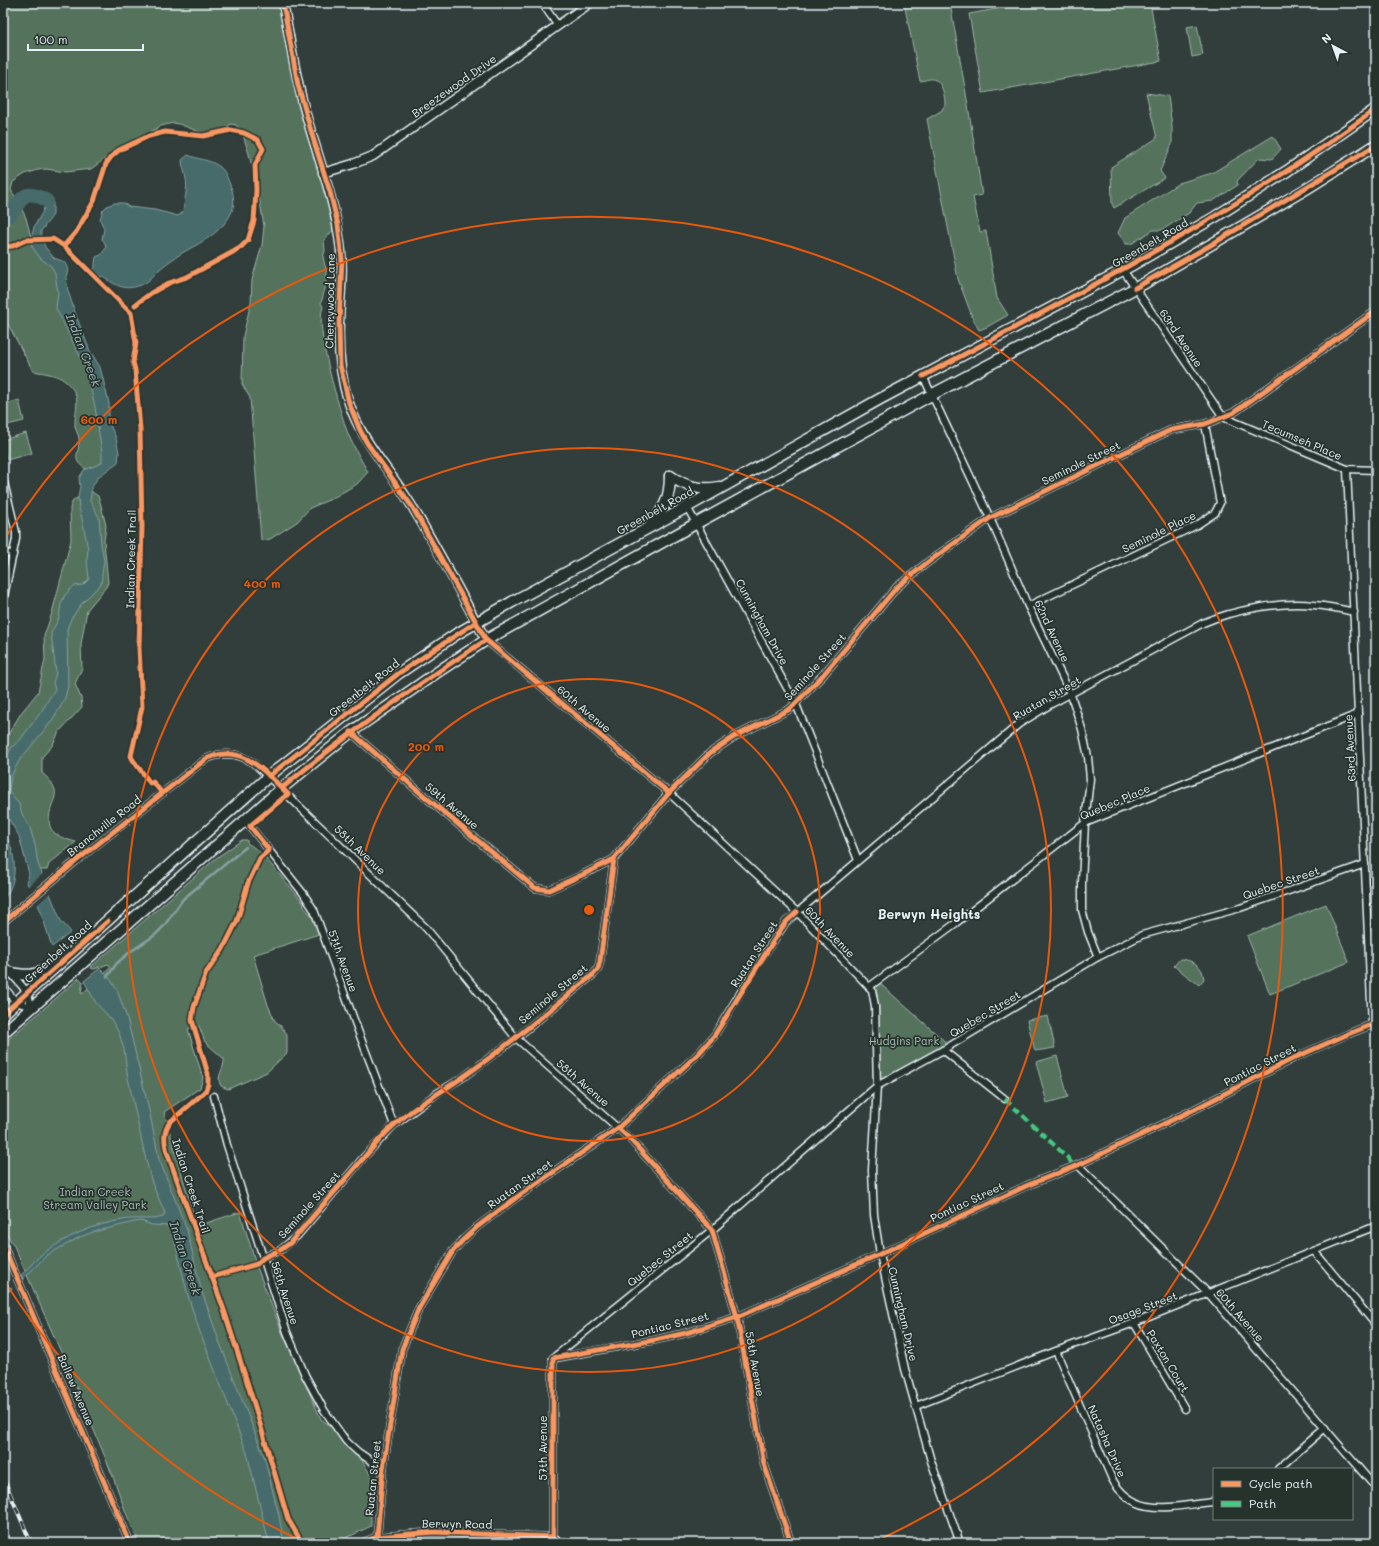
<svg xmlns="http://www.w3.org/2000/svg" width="1379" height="1546" font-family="Mali,sans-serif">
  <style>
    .green { fill: #54735c; stroke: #9eb2aa }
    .water { fill: #466a6b; stroke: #87a0a3 }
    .pier { fill: #313e3b }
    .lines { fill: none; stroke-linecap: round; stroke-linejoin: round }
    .stream { stroke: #87a0a3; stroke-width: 2.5 }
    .river { stroke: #466a6b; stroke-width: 14 }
    .minor-casing { stroke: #e8f1f8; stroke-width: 9 }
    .tertiary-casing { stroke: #e8f1f8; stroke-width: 11 }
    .primary-casing { stroke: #e8f1f8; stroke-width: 13 }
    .minor { stroke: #26332d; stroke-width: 6 }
    .tertiary { stroke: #26332d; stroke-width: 8 }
    .primary { stroke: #26332d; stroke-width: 10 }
    .rail-casing { stroke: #e8f1f8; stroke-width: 4 }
    .rail { stroke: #26332d; stroke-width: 2.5; stroke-dasharray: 8; stroke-linecap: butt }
    .quiet { stroke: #46c982; stroke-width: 4; stroke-dasharray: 8 4; stroke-linecap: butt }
    .cycleway-casing { stroke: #26332d; stroke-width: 8 }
    .cycleway { stroke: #f99763; stroke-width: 5 }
    .ring { fill: none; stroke: #e8590c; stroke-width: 2 }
    .labels { text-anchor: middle; stroke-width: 3.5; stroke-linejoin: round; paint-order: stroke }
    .street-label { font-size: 11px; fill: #e8f1f8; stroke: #26332d }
    .park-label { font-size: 11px; fill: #adbfba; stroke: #26332d }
    .water-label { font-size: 12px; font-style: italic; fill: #a7bbc0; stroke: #26332d }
    .quarter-label { font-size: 13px; font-weight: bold; fill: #e8f1f8; stroke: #26332d }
    .centre { fill: #e8590c; stroke: #26332d; stroke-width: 2 }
    .ring-label { font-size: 12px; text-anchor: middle; font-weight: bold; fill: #e8590c; stroke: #26332d; stroke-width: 3.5; stroke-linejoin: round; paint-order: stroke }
  </style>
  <rect width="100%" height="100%" fill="#313e3b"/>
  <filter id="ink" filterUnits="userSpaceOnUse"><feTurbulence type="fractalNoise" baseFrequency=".025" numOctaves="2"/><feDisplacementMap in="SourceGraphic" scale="8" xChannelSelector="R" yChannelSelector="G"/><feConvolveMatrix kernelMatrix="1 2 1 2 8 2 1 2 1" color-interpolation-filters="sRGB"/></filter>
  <g filter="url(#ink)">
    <!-- green -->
    <g class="green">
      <path d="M3 3H283L298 85 338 225 324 240 325 251 323 257 327 274 325 289 321 303 323 307C314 327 340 411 348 434 354 447 361 460 368 472L357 484 331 499 310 508 297 522 270 539 263 541 261 540 250 398 242 384 243 336 251 302 252 280 262 245 264 226 260 202 249 154 243 135 236 125 231 124 218 133 205 134 179 124 173 123 161 126 115 151 91 169 65 172 46 169 38 170 25 174 13 182 11 190 18 201 26 218 31 237 58 270 80 343 112 458 88 470C69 460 80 454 79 439 79 435 76 431 75 427 74 408 84 397 65 381 57 374 43 373 33 371L3 315Z"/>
      <path d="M904 3H950L968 105 982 195 973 197 980 232 986 231 997 298 1008 315 987 327 979 330 973 319 958 279 927 119 941 111 945 105C945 98 943 81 933 79 930 78 923 81 920 81Z"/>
      <polygon points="1030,3 1150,3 1161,61 983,93 969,14"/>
      <polygon points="1197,25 1203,55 1192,57 1187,27"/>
      <polygon points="1146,93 1168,96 1172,126 1172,144 1160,171 1165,178 1114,208 1112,204 1111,167 1157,138"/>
      <polygon points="1273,136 1281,149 1272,159 1259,158 1237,181 1238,185 1213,201 1197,203 1189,213 1162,230 1153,230 1131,244 1126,244 1118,233 1125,218 1179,183 1212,173"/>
      <polygon points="19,400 24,421 3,426 3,405"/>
      <polygon points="26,433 32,453 7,460 3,447 3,440"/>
      <path d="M92 492 98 496 101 505 106 526 104 541 108 583 106 587 87 610 81 644 82 668 75 684 81 698 82 707 59 732 52 746 42 757V773C47 777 53 783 55 790 56 796 54 800 52 805 44 830 53 836 76 842L49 864 47 870H35L3 783V743L21 713 38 692 45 659 44 636 52 613 71 540 70 508 73 500Z"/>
      <path d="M242 840H247V843L252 846 261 853 293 890 304 904V907L315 920 319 934 253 955 268 1005 275 1021 280 1025 287 1034V1053L267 1072 228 1089 221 1086C215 1076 225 1069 224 1059L205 1042 199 1026 188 1029 203 1078 200 1088 164 1112 197 1226 240 1212 258 1270 282 1332 321 1419 329 1425 347 1434 371 1476V1526L336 1543H139L126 1513 112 1474 72 1377 14 1246 3 1228V1044L79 978 83 982 81 992 82 994 111 967 108 964 94 969 91 968 92 966 216 858Z"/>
      <polygon points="1326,904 1349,962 1270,994 1247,936"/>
      <path d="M1180 959C1192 960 1203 965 1204 979L1199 985 1174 966Z"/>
      <polygon points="877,981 950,1046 877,1086 875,1006 869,987"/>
      <polygon points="1048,1016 1055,1048 1035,1051 1027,1020"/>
      <polygon points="1057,1056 1068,1097 1047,1103 1036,1062"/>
    </g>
    <!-- water -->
    <g class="water">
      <path d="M188 155C197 159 210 160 217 165 223 168 226 174 228 180 238 201 235 215 217 231 205 242 189 248 176 257 170 261 164 265 159 270 153 276 147 284 138 286 122 291 115 284 102 276 95 278 94 281 89 276L91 271 95 268V264L96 257 101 255 106 248 105 243 102 239 104 229 100 219 103 210 107 206 114 203H123L129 207 155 210 178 216 183 212C184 201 188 189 186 179 185 172 182 167 182 160Z"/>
      <polygon points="30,190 48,194 53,199 53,215 41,231 41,236 45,247 54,258 65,262 68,270 66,277 68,291 77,318 90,351 100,367 109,403 109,423 116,438 119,453 118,462 98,477 92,487 90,501 99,517 101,544 104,561 102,574 101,584 82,603 71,619 67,629 68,686 64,701 51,722 19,761 11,776 9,790 11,795 19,804 22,814 30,828 35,845 38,864 61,921 71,932 52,947 40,909 27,883 29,874 19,836 8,818 3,806 3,763 12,747 20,740 41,712 55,689 53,683 56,673 51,633 59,618 61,604 65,595 74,586 83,585 89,579 87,560 88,549 82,518 79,509 78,497 80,486 79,478 84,470 102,463 102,453 95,407 86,368 56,308 58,293 55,273 51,266 40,258 33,248 31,243 31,239 34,227 43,211 45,205 42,202 30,199"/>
      <path d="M3 832C17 849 19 884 3 899Z"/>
      <path d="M100 968 108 976 117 990 127 1018 149 1110 159 1159 187 1230 201 1289 219 1341 264 1456 279 1516 284 1543H269L247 1453 200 1332 188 1296 174 1238 170 1226 152 1225 141 1221 134 1222 93 1232 80 1237 47 1255 23 1279 21 1275C28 1269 34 1261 41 1255 65 1237 94 1224 123 1220 136 1217 151 1221 163 1217L165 1213 152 1183 145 1156 127 1073 124 1049 119 1033 111 1019 96 1003 84 981Z"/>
    </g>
    <!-- pier -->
    <polygon class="pier" points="44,873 51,892 36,906 27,887"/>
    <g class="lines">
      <!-- stream -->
      <g class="stream">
        <polyline points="107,977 117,963 130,952 155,935 164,926 183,899 246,847"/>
        <polyline points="3,1295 11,1288"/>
      </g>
      <!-- river -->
      <path class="river" d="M3 218C24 211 15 182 47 201"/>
      <defs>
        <g id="minor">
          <polyline points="542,3 558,26"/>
          <polyline points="1123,270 1223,417 1347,469 1376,470"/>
          <polyline points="923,376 990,518 1028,606 1071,695 1082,729 1088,757 1090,779 1085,823 1082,882 1082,910 1088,932 1098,957"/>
          <polyline points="1347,469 1372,1025"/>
          <polyline points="3,478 16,532 16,539 3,601"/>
          <polyline points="687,507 796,704 858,860"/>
          <polyline points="3,552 13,555"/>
          <polyline points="1028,606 1197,525 1215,513 1220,503 1205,424"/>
          <polyline points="486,640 669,793 797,912 872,990 875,1006 877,1086 872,1170 874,1215 880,1254 905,1369 931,1461 960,1543"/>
          <polyline points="351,732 417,790 535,888 549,890 582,875 614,859"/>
          <polyline points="245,820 303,893 314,910 360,1036 394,1125"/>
          <path d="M3 922 76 861 206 759C224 751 241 753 256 765L426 928 516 1038 629 1138 712 1230 737 1317 764 1464 791 1543"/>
          <polyline points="3,964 28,993 31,1007"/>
          <polyline points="3,986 16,1002 31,1007"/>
          <polyline points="869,987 956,923 1085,823 1358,714"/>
          <polyline points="943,1050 1005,1099"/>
          <polyline points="214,1096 227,1145 287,1332 305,1375 324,1410 346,1441 358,1452 383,1469"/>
          <polyline points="1078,1165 1208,1293 1376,1488"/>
          <polyline points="3,1245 130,1543"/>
          <polyline points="1314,1251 1376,1325"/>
          <polyline points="263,1258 282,1249 297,1236 364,1157 394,1125 439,1092 462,1078 516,1038 594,974 598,969 600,961 614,859 669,793 710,753 734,737 790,709 823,675 897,587 928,562 990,518 1156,437 1171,430 1205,424 1233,413 1376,311"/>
          <polyline points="1134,1323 1185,1409"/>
          <path d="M1056 1351 1112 1479C1135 1520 1175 1505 1214 1502"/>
          <polyline points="553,1358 712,1230 877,1086 943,1050 1098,957 1142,935 1240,908 1365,864"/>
          <polyline points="553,1358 553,1537"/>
          <polyline points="555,1358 655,1340 686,1333 737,1317 880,1254 1026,1186 1078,1165 1195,1109 1294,1058 1348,1034 1376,1023"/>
          <polyline points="916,1406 1056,1351 1134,1323 1376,1226"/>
          <polyline points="1278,1469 1325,1428"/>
          <path d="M377 1537 383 1469 402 1349 419 1308 453 1251 462 1241 477 1227 517 1197 618 1128 699 1053 714 1036 758 964 786 922 1019 724 1053 703 1203 623C1233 610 1282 601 1314 605 1328 606 1341 609 1354 612"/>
          <polyline points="362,1543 377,1537 434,1532 553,1537 563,1543"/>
        </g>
        <g id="tertiary">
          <path d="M283 3C290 39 295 75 305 111 317 155 334 197 340 243 344 269 340 295 339 322 338 349 340 377 349 403 362 443 392 472 413 508 439 551 462 596 486 640"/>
          <polyline points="323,173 353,164 373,156 590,3"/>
        </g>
        <g id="primary">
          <path d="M670 476C685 486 700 491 719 487"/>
          <path d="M650 526C664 509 670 499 670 476"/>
          <path d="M9 972C28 977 34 975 51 969"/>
          <polyline points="3,1014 269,776 399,673 455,635 512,602 687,507 880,399 1134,264 1215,217 1287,171 1376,109"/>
          <polyline points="3,1033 282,788 351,732 442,669 486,640 688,528 933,394 1145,283 1306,189 1376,145"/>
        </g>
      </defs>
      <!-- minor casing -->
      <use href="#minor" class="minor-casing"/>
      <!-- tertiary casing -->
      <use href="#tertiary" class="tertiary-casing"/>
      <!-- primary casing -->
      <use href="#primary" class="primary-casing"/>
      <!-- minor -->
      <use href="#minor" class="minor"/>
      <!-- tertiary -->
      <use href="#tertiary" class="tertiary"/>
      <!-- primary -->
      <use href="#primary" class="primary"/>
      <defs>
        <g id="rail">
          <polyline points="3,1477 31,1543"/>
          <polyline points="3,1538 5,1543"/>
        </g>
      </defs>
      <!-- rail casing -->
      <use href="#rail" class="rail-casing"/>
      <!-- rail -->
      <use href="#rail" class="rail"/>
      <!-- quiet -->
      <polyline class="quiet" points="1005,1099 1067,1157 1074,1166"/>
      <defs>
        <g id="cycleway">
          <polyline points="283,3 298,85 313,138 330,192 338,225 342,259 339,324 340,365 349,403 360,430 367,443 413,508 486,640 669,793"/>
          <polyline points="64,246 76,232 94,201 106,164 111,157 119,150 149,136 165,132 203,136 231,130 244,133 258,140 263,149 255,165 256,190 254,221 248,240 241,247 233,252 187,277 169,283 151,293 135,305"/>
          <polyline points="3,247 13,246 26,240 53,239 64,246 131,313 136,343 133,362 135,370 140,429 142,526 139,648 142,707 131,756 133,760 150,783 153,782 162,793"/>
          <polyline points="1135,288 1209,246 1376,145"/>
          <path d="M923 376C1078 294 1235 214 1376 109"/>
          <polyline points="351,732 417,790 535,888 549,890 582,875 614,859"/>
          <polyline points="269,776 399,673 476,622"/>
          <path d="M282 788C348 733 414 687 486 640"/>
          <path d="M3 922 76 861 206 759C242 742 264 771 288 794L250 826 269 850 260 858 248 883 237 921 223 949 206 973 194 1007 192 1020 208 1074V1084L206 1090 201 1095 170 1122C163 1132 164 1141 167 1152L224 1310 255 1407 288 1519 302 1543"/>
          <polyline points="3,1014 108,921"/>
          <polyline points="618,1128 629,1138 712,1230 737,1317 764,1464 791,1543"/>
          <polyline points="3,1245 130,1543"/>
          <path d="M212 1277 257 1264 263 1258 282 1249 290 1243 380 1139C403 1113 434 1097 463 1077 508 1046 551 1009 594 974L598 969 600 961 614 859 669 793 710 753 734 737 790 709 823 675 897 587 928 562 990 518 1156 437 1171 430 1205 424 1233 413 1376 311"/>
          <polyline points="377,1537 383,1469 402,1349 419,1308 453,1251 462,1241 477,1227 517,1197 618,1128 699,1053 714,1036 781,929 786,922 797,912"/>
          <polyline points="362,1543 377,1537 434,1532 553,1537 553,1358 655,1340 686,1333 737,1317 880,1254 1026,1186 1078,1165 1195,1109 1294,1058 1348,1034 1376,1023"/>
        </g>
      </defs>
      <!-- cycleway casing -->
      <use href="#cycleway" class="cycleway-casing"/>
      <!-- cycleway -->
      <use href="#cycleway" class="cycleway"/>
    </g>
  </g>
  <!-- distance rings -->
  <g class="ring">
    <circle cx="589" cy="910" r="231"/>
    <circle cx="589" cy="910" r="462"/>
    <path d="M302 1541A693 693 0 0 1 5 1282M5 538A693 693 0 1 1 876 1541"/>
  </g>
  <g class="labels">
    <!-- street labels -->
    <g class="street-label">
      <text transform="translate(454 86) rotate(-35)" y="4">Breezewood Drive</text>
      <text transform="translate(1150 243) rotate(-30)" y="4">Greenbelt Road</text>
      <text transform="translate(330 301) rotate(-89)" y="4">Cherrywood Lane</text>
      <text transform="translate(1181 338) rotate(56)" y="4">63rd Avenue</text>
      <text transform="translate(1302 440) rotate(23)" y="4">Tecumseh Place</text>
      <text transform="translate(1081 463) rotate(-26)" y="4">Seminole Street</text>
      <text transform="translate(655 511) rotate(-29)" y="4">Greenbelt Road</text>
      <text transform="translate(1159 532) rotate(-26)" y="4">Seminole Place</text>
      <text transform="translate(131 559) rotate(-89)" y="4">Indian Creek Trail</text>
      <text transform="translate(762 622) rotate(61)" y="4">Cunningham Drive</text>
      <text transform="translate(1052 631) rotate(65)" y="4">62nd Avenue</text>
      <text transform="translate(815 667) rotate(-48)" y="4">Seminole Street</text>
      <text transform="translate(364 688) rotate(-38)" y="4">Greenbelt Road</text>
      <text transform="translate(1047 698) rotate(-30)" y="4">Ruatan Street</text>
      <text transform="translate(584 709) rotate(40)" y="4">60th Avenue</text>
      <text transform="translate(1350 748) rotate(-93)" y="4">63rd Avenue</text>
      <text transform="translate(1115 802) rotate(-23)" y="4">Quebec Place</text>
      <text transform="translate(452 806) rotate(40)" y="4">59th Avenue</text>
      <text transform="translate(104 826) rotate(-38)" y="4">Branchville Road</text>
      <text transform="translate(360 850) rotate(44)" y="4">58th Avenue</text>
      <text transform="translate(1281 883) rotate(-19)" y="4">Quebec Street</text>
      <text transform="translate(830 932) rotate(46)" y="4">60th Avenue</text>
      <text transform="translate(58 952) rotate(-42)" y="4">Greenbelt Road</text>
      <text transform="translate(754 954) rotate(-57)" y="4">Ruatan Street</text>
      <text transform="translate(343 961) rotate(70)" y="4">57th Avenue</text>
      <text transform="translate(553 994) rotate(-40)" y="4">Seminole Street</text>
      <text transform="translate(985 1014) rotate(-31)" y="4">Quebec Street</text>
      <text transform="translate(1260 1065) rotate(-27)" y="4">Pontiac Street</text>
      <text transform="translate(583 1083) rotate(41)" y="4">58th Avenue</text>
      <text transform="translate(520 1184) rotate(-35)" y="4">Ruatan Street</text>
      <text transform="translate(191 1186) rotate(72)" y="4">Indian Creek Trail</text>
      <text transform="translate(967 1202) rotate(-25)" y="4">Pontiac Street</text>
      <text transform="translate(309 1205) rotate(-48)" y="4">Seminole Street</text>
      <text transform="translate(660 1259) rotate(-39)" y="4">Quebec Street</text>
      <text transform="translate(285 1293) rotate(72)" y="4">56th Avenue</text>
      <text transform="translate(1143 1308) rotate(-21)" y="4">Osage Street</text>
      <text transform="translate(903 1314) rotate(77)" y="4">Cunningham Drive</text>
      <text transform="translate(1240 1315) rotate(49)" y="4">60th Avenue</text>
      <text transform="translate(670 1325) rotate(-14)" y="4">Pontiac Street</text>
      <text transform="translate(1168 1361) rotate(59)" y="4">Paxton Court</text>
      <text transform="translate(755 1364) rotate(80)" y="4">58th Avenue</text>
      <text transform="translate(76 1390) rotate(67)" y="4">Ballew Avenue</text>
      <text transform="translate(1107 1441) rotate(66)" y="4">Natasha Drive</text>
      <text transform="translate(543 1448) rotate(-90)" y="4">57th Avenue</text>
      <text transform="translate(373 1478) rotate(-84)" y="4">Ruatan Street</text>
      <text transform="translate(457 1524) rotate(1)" y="4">Berwyn Road</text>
    </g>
    <!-- park labels -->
    <g class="park-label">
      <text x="904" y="1045">Hudgins Park</text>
      <text x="95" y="1196">Indian Creek<tspan x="95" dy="13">Stream Valley Park</tspan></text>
    </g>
    <!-- water labels -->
    <g class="water-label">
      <text transform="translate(83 350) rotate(69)" y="4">Indian Creek</text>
      <text transform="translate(185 1258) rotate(72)" y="4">Indian Creek</text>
    </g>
    <!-- quarter labels -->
    <g class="quarter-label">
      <text x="929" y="919">Berwyn Heights</text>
    </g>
  </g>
  <circle cx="589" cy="910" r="6" class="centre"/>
  <g class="ring-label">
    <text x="99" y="424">600 m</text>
    <text x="262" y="588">400 m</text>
    <text x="426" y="751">200 m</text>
  </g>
  <!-- margin -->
  <rect width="1379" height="1546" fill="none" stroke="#26332d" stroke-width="16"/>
  <rect x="8" y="8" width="1363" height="1530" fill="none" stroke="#e8f1f8" stroke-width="1.5" filter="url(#ink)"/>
  <!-- legend -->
  <rect x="1213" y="1468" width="140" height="52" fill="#26332d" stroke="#747f7e"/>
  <rect x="1221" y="1481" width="20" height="6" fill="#f99763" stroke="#747f7e"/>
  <text x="1249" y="1488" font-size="12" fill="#e8f1f8">Cycle path</text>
  <rect x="1221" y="1501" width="20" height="6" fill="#46c982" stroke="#747f7e"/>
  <text x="1249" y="1508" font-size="12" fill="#e8f1f8">Path</text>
  <!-- north arrow -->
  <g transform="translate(1333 46) rotate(319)" stroke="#26332d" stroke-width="3" paint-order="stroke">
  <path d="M0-3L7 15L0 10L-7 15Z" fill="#e8f1f8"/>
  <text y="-6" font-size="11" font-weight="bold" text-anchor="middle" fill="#e8f1f8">N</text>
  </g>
  <!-- scale -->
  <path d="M28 44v6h115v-6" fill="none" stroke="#e8f1f8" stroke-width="2"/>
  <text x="34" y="44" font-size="12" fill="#e8f1f8" stroke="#26332d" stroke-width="3" paint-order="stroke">100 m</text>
</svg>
